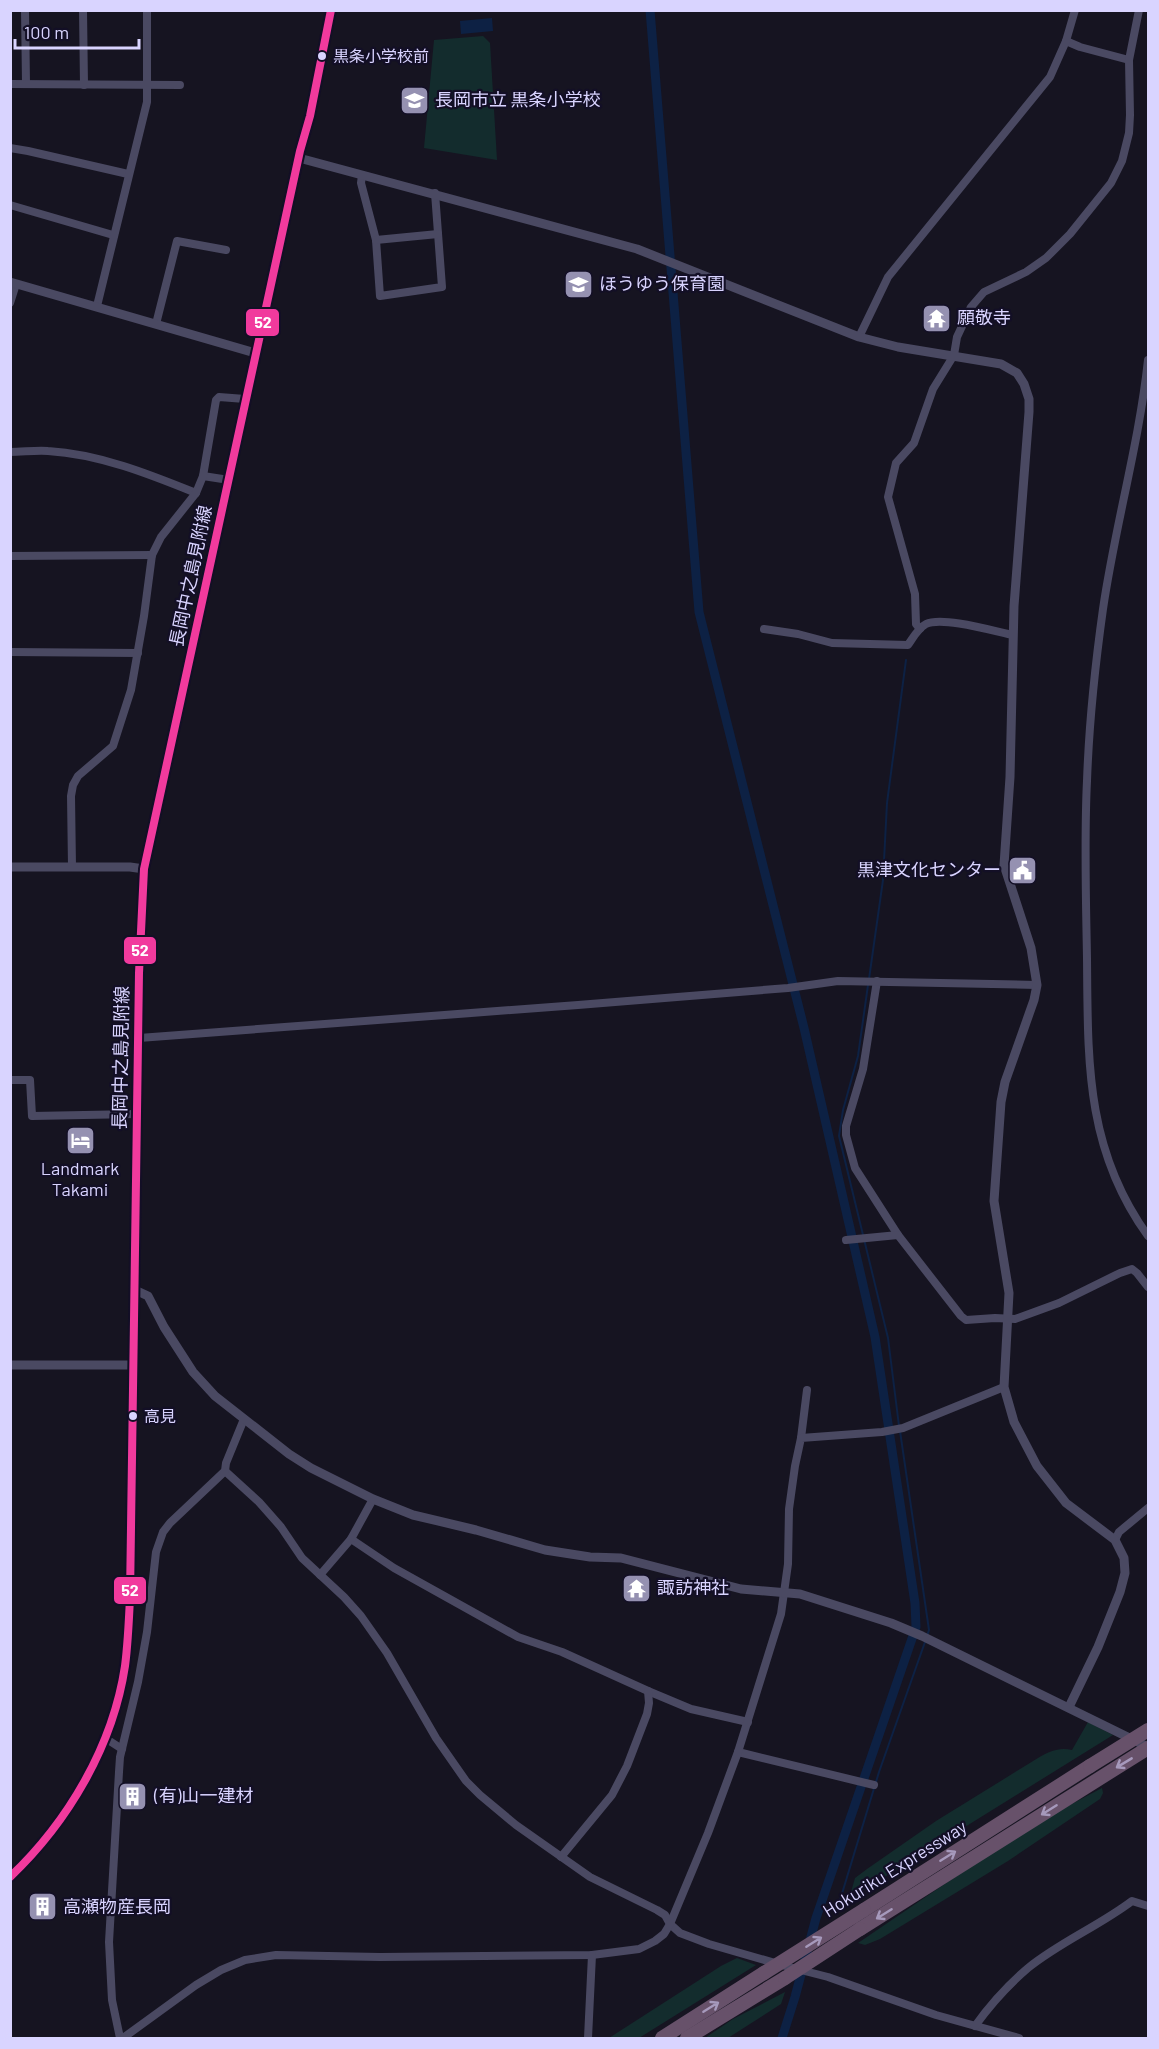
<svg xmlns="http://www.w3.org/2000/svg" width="1159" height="2049" font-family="Barlow,'Noto Sans JP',sans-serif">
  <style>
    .green { fill: #132c2d }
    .water { fill: #0d2144 }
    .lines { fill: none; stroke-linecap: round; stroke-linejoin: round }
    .stream { stroke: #0d2144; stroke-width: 2 }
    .canal { stroke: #0d2144; stroke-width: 9 }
    .minor { stroke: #4a4962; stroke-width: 8 }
    .tertiary { stroke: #4a4962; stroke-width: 9 }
    .secondary { stroke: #575674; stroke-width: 10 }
    .motorway { stroke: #67516a; stroke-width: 14 }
    .motorway-bridge { stroke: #67516a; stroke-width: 14 }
    .bus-1-casing { stroke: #130f26; stroke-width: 12 }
    .bus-1 { stroke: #f13a9d; stroke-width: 8 }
    .oneway { stroke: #a699bc }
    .bus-dot { fill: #d9d4ff; stroke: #130f26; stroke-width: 2 }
    .labels { text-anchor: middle; stroke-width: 4.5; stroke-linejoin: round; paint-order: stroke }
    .bus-label { font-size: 16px; fill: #d9d4ff; stroke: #130f26; text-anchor: start }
    .poi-label { font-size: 18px; fill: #d9d4ff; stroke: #130f26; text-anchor: start }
    .street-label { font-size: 18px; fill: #d9d4ff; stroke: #130f26 }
    .line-badge { stroke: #130f26; stroke-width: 2 }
    .badge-label { font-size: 16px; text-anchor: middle; font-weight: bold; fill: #fff }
  </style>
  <rect width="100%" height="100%" fill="#161421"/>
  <!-- green -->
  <g class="green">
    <polygon points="483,36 490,43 497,160 424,148 434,40"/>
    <path d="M1088 1722 1113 1735 849 1899 855 1878 867 1869 936 1821 1038 1758C1050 1751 1059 1747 1072 1750Z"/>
    <polygon points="1102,1788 1103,1793 1100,1799 1008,1861 880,1939 865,1945 858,1943 980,1860 1047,1817"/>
    <polygon points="737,1958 756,1965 639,2038 609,2038 721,1966"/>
    <polygon points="785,1992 781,2004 728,2038 705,2038 733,2019"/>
  </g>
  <!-- water -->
  <polygon class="water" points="492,18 493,31 461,34 460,21"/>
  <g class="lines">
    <!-- stream -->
    <g class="stream">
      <polyline points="869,979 883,880 887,803 906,660"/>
      <polyline points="868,985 858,1056 843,1110 839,1136 888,1338 899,1426"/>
      <polyline points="900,1431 929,1630 927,1636"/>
      <polyline points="837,1910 879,1772 925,1642"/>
    </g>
    <!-- canal -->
    <polyline class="canal" points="650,10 699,612 804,1028 875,1337 915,1603 916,1627 816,1918 795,1997 782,2038"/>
    <!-- minor -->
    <g class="minor">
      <polyline points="25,10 26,84"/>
      <polyline points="83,10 84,85"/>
      <polyline points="1066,41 1080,47 1129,60"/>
      <polyline points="10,84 180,85"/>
      <polyline points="10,148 28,151 128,174"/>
      <polyline points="362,175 361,183 376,240 380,296 442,287 435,193"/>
      <polyline points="10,205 113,235"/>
      <polyline points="376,240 438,234"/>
      <polyline points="10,303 16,284"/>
      <polyline points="97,306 147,102 147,10"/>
      <polyline points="156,324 177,241 226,250"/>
      <polyline points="859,337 888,277 1050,77 1066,41 1075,10"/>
      <path d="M1148 360C1139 444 1115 526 1103 609 1095 666 1089 724 1087 781 1084 840 1086 899 1087 958 1088 1060 1085 1149 1148 1236"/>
      <path d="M10 452C23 452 36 450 48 451 99 454 149 474 196 493"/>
      <polyline points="203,476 229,480"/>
      <polyline points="10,556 152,555"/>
      <path d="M764 629 798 634 832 643 908 645C913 638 918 628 926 624 942 616 994 631 1013 635"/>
      <polyline points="920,629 916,624 915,594 888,497 896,463 914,443 933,389 954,355 957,337 971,307 984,292 1026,272 1046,258 1070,234 1111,183 1122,161 1129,133 1130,115 1129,60 1139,10"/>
      <polyline points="10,652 138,653"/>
      <polyline points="72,867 71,796 73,785 78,776 113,746 131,690 144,616 152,555 161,537 196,493 203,476 216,400 219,397 245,399"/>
      <polyline points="877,981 863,1069 846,1126 846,1135 855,1168 898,1235 961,1316 966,1320 995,1318 1015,1319 1059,1303 1120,1273 1132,1269 1137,1273 1148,1287"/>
      <polyline points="139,1038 578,1005 788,988 838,981 1037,985"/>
      <polyline points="10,1080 30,1080 32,1116 136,1114"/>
      <polyline points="846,1240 898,1235"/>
      <polyline points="801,1438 807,1390"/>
      <polyline points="225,1471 259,1502 281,1527 302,1558 344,1597 361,1616 387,1653 436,1738 466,1781 480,1795 516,1825 590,1877 657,1910 665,1915 670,1924 680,1933 709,1944 789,1967 828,1977 936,2015 1019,2038"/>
      <polyline points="351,1539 394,1568 518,1637 562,1652 648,1691 691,1709 748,1722"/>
      <polyline points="1115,1540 1119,1532 1148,1508"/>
      <polyline points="320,1575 351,1539 373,1499"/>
      <polyline points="105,1738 122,1749"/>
      <polyline points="738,1752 874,1785"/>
      <polyline points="561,1857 612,1795 627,1766 647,1714 649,1703 648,1691"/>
      <path d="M975 2026C990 2005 1008 1985 1028 1968 1060 1942 1099 1926 1132 1901L1148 1906"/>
      <polyline points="120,2038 112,2000 109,1942 119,1772 120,1757 138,1682 147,1632 156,1552 163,1532 170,1523 225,1471 226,1463 244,1419"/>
      <polyline points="123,2038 196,1985 221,1970 245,1960 276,1955 380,1957 592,1955 639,1949 655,1941 664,1934 670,1924 708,1833 738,1752 781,1614 788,1564 789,1509 795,1466 801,1438 882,1432 903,1428 1004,1387"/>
      <polyline points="588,2038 592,1955"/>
    </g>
    <!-- tertiary -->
    <g class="tertiary">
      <polyline points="299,158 637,249 859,337 898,347 1001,364 1017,373 1024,384 1029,399 1029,412 1014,606 1010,777 1004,865 1031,948 1037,985 1034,1000 1005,1082 1001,1102 994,1201 1009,1293 1004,1387 1014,1422 1037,1466 1066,1503 1115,1540 1124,1558 1125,1573 1120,1592 1098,1647 1069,1707"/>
      <polyline points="10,282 255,353"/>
      <polyline points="10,867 130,867 144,869"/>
      <polyline points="135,1290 148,1296 164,1327 193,1372 215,1396 289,1454 311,1468 373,1499 413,1515 476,1530 545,1550 590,1557 621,1558 741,1589 800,1594 891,1623 922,1636 1148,1747"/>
      <polyline points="10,1365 134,1365"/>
    </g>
    <!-- secondary -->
    <path class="secondary" d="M10 1877C68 1822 113 1746 125 1666 128 1643 129 1620 130 1597L139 973 144 869 300 151 310 116 331 10"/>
    <!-- motorway -->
    <g class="motorway">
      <polyline points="864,1910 1090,1766"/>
      <polyline points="860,1929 1148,1748"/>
      <polyline points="662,2038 764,1973"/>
      <polyline points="687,2038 785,1978"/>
    </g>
    <!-- motorway-bridge -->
    <g class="motorway-bridge">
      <polyline points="1090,1766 1148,1730"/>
      <polyline points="764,1973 864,1910"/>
      <polyline points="785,1978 860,1929"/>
    </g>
    <defs>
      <path id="bus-1" d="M10 1877C68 1822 113 1746 125 1666 128 1643 129 1620 130 1597L139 973 144 869 300 151 310 116 331 10"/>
    </defs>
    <!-- bus-1 casing -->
    <use href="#bus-1" class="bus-1-casing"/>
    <!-- bus-1 -->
    <use href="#bus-1" class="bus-1"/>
  </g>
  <!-- one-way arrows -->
  <defs><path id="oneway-shaft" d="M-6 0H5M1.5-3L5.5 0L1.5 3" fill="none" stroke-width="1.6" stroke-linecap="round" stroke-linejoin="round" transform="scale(1.5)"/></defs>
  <g class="oneway">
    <use href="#oneway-shaft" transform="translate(1124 1763) rotate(149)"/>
    <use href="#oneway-shaft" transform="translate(1049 1810) rotate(148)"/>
    <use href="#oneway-shaft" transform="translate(948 1856) rotate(-32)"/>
    <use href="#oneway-shaft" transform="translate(884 1914) rotate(148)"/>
    <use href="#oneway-shaft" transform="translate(814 1942) rotate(-32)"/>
    <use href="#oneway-shaft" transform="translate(711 2007) rotate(-32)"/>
  </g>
  <!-- icons -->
  <defs>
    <symbol id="school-square" viewBox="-11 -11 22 22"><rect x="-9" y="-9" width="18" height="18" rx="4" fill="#9591b1" stroke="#130f26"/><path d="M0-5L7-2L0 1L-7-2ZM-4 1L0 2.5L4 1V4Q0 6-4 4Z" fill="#fff"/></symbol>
    <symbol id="temple-square" viewBox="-11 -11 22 22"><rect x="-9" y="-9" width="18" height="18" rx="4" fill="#9591b1" stroke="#130f26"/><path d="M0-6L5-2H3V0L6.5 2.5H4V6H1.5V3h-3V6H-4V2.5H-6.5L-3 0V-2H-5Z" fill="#fff"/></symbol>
    <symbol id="civic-square" viewBox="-11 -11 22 22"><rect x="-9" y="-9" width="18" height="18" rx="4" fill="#9591b1" stroke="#130f26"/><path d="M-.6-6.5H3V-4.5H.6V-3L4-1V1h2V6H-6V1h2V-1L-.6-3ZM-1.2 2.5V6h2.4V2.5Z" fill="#fff"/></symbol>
    <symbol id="hotel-square" viewBox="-11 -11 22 22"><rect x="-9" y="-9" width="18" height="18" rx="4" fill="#9591b1" stroke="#130f26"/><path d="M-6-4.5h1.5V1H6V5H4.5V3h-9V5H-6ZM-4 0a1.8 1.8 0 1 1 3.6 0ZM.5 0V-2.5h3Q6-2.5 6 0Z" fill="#fff"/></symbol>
    <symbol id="building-square" viewBox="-11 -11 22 22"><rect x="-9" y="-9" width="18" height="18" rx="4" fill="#9591b1" stroke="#130f26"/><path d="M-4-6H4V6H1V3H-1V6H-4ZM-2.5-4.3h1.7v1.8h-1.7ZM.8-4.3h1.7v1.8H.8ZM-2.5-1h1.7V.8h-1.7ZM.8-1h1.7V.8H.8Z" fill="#fff"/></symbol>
  </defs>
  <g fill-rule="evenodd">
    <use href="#school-square" x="398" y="84" width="33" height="33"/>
    <use href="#school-square" x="562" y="268" width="33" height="33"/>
    <use href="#temple-square" x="920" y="302" width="33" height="33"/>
    <use href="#civic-square" x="1006" y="854" width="33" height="33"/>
    <use href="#hotel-square" x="64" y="1124" width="33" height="33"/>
    <use href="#temple-square" x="620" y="1572" width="33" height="33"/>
    <use href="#building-square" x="116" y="1780" width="33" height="33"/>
    <use href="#building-square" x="26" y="1890" width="33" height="33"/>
  </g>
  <!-- markers -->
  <g class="bus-dot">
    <circle cx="322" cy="56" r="5"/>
    <circle cx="133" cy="1416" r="5"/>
  </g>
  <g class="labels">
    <!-- bus labels -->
    <g class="bus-label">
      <text x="333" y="62">黒条小学校前</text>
      <text x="144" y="1422">高見</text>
    </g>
    <!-- poi labels -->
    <g class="poi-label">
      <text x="435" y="106">長岡市立 黒条小学校</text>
      <text x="599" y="290">ほうゆう保育園</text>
      <text x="957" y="324">願敬寺</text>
      <text x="1001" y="876" text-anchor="end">黒津文化センター</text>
      <text x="80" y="1175" text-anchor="middle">Landmark<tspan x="80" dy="21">Takami</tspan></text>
      <text x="657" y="1594">諏訪神社</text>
      <text x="154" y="1802">(有)山一建材</text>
      <text x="63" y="1913">高瀬物産長岡</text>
    </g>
    <!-- street labels -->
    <g class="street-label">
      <text transform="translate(191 576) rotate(-78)" y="6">長岡中之島見附線</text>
      <text transform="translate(121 1058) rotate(-89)" y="6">長岡中之島見附線</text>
      <text transform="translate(895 1869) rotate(-32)" y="6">Hokuriku Expressway</text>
    </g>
  </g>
  <g class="line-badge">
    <rect x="245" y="308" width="35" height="29" rx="6" fill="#f13a9d"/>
    <rect x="123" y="936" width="34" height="29" rx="6" fill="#f13a9d"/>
    <rect x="113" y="1576" width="34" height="29" rx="6" fill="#f13a9d"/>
  </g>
  <g class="badge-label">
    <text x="263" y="328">52</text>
    <text x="140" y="956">52</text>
    <text x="130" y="1596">52</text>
  </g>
  <!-- border -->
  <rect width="1159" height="2049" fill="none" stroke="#d9d4ff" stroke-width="24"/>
  <!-- scale -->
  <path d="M15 39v9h124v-9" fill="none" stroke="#d9d4ff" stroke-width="3"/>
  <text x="24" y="39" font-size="18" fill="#d9d4ff" stroke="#130f26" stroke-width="4.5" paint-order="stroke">100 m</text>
</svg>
